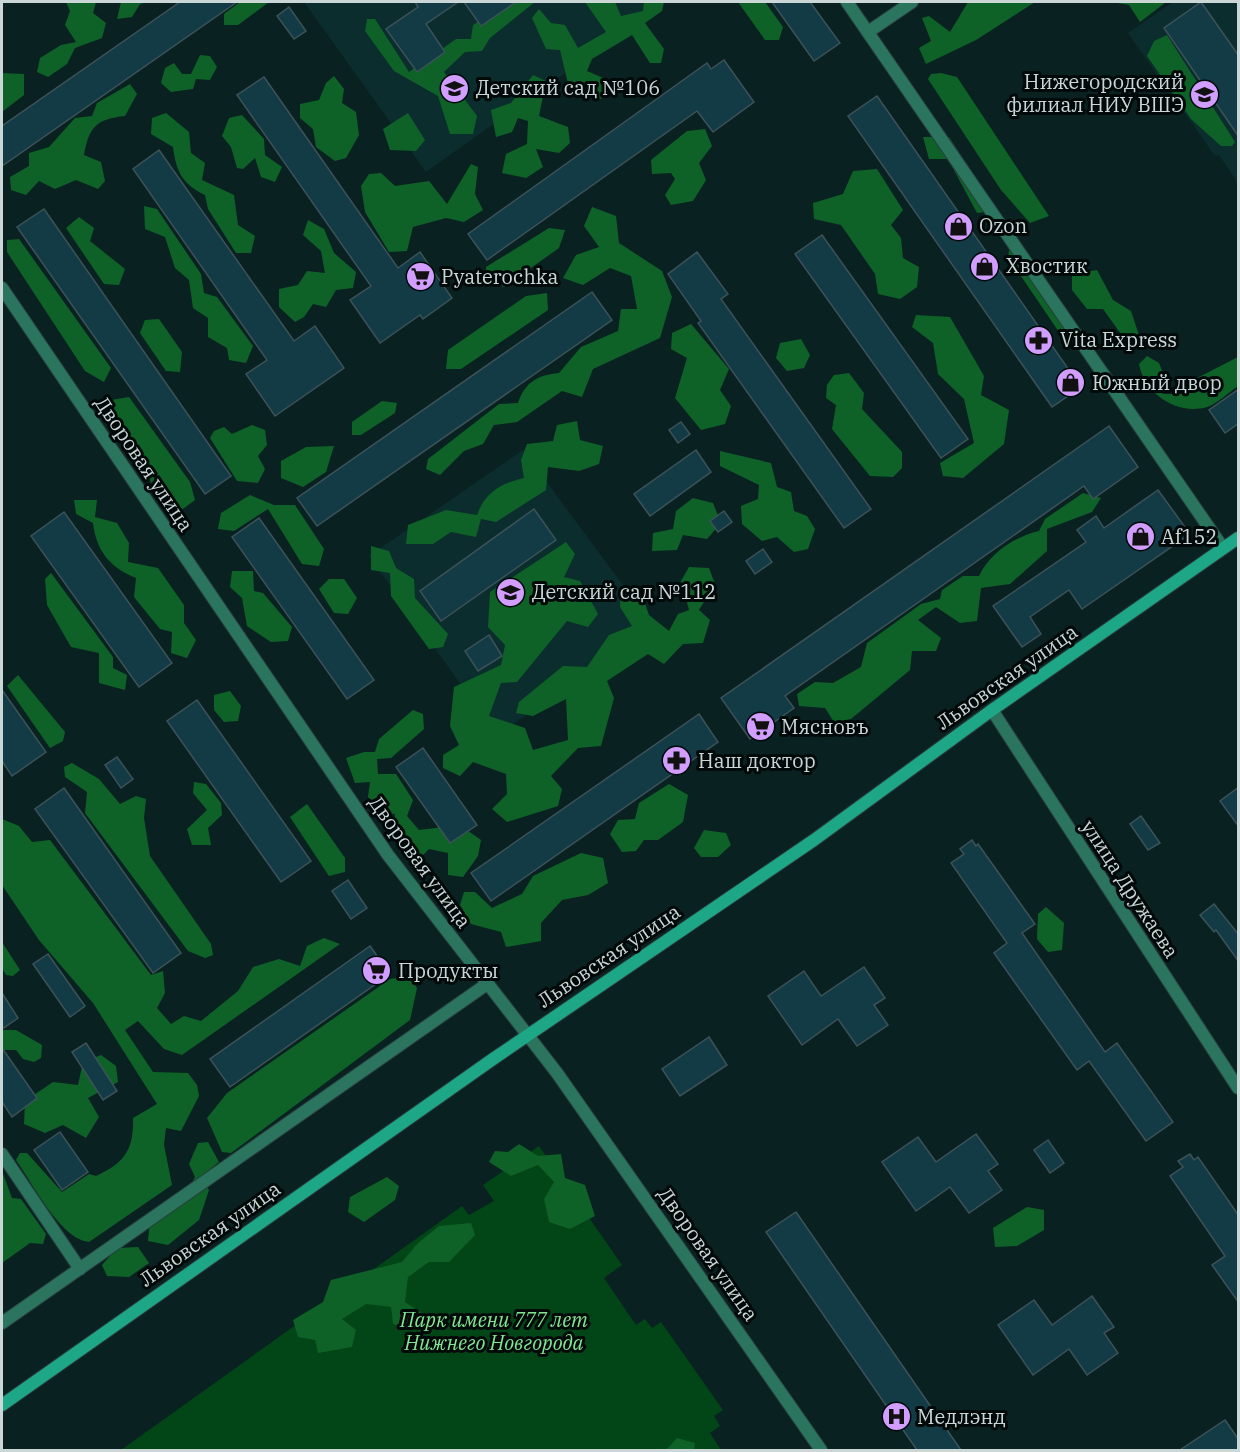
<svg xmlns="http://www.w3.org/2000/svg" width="1240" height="1452" font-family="'IBM Plex Serif',serif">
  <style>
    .built { fill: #0b2d2d }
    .green { fill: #024517 }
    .forest { fill: #0e6227 }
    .building { fill: #133b45; stroke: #3c5258; stroke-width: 1.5 }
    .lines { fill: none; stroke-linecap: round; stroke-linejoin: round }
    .minor-casing { stroke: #293e3e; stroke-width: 14 }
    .tertiary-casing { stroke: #293e3e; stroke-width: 14 }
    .secondary-casing { stroke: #293e3e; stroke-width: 14 }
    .minor { stroke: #2b755f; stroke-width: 12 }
    .tertiary { stroke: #2b755f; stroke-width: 12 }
    .secondary { stroke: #1ea786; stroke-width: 12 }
    .labels { text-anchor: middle; stroke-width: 6; stroke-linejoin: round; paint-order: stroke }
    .poi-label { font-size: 20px; fill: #cad7d6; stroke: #020909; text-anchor: start }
    .street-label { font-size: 20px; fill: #cad7d6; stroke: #020909 }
    .park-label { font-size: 20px; font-style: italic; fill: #82e592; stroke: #020909 }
  </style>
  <rect width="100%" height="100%" fill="#0a2121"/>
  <!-- built -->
  <g class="built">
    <polygon points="304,2 658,2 661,5 426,172"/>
    <polygon points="1173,2 1238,2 1238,183 1219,155 1215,156 1128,33"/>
    <polygon points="523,450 654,627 497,735 369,556"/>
  </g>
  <!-- green -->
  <polygon class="green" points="539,1146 622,1265 604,1278 636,1325 645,1319 652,1328 661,1322 723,1410 714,1416 720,1426 710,1433 721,1450 121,1450 462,1206 469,1215 494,1201 483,1185"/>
  <!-- forest -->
  <g class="forest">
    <polygon points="66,2 96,2 93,13 106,23 102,38 75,48 67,64 48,77 37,72 40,58 61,45 76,42 65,25 70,11"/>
    <polygon points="121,2 148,2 140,4 132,17 117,19"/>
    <polygon points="240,2 269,2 238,25 224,25 224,14"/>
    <polygon points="509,2 535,2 490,38 482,51 465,52 444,72 477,116 473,134 450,134 438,96 394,71 365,31 367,19 375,19 409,72 456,39 471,39 473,25"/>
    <polygon points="585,2 615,2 621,16 643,11 644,2 664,2 662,11 645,23 664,49 661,63 650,63 632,35 592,59 587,71 610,81 601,99 571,96 560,50 546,49 532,18 539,9 551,23 565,25 578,48 606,32"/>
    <polygon points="738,2 765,2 783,27 779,40 765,40"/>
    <polygon points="968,2 1035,2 976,40 926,64 919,48 931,41 922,18 929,16 950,32"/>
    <polygon points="1112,2 1166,2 1140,22 1129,5"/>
    <polygon points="1167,35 1235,142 1232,146 1221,146 1191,119 1147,56 1154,41"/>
    <polygon points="200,55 210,56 217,67 210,80 196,79 193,89 171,92 161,83 165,68 174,63 182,74 191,74"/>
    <polygon points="2,73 24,74 24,95 2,112"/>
    <polygon points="941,73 957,77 1049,216 1030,223 1001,190 928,79 931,74"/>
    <polygon points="533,75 546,81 539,116 568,127 570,143 559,153 536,149 543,167 526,178 502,173 506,154 527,144 528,121 518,118 512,132 496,137 491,110 511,103"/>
    <polygon points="334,76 344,89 342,103 356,112 359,135 346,158 335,161 316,147 313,129 300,118 300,104 319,100 326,83"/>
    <path d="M130 84 137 94 125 116C96 119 89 127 84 155L101 162 105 181 98 189 76 180 55 189 39 181 26 195 11 190 10 177 29 166V153L49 147 75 118 92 116 97 103Z"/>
    <path d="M166 113 189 132 191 153 205 163 202 180 234 195 238 225 255 236 251 253H236L208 209 205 195C182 184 176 171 173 147L151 134 152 118Z"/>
    <polygon points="408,113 425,140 416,151 390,150 383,129"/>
    <polygon points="242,115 264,139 265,155 282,167 275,182 261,177 255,158 243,169 237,168 231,147 222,136 229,118"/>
    <polygon points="705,129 712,146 699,163 706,180 693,201 671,205 665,195 675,179 671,173 652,174 651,160 687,131"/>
    <polygon points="923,137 949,137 989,198 986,212 977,213 948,159 929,159"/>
    <polygon points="471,164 478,167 475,194 483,210 464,222 446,218 413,227 407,251 389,252 365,212 361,186 369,174 381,173 395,186 429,181 447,204"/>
    <polygon points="877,169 903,210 891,225 901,238 903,258 919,267 917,287 900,299 878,294 875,274 841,225 814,219 813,203 843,194 853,171"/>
    <polygon points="144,206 157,209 201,274 204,293 217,297 253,346 246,363 229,360 227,348 208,337 208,318 193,308 189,280 175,268 165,237 145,229"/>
    <path d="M592 207 616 216 619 243 662 271 672 297 660 338 593 369 582 397 562 391 517 422 494 425 483 444 464 451 440 475 426 469 428 459 499 404 518 403C525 382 538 375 559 373L581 347 618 331 621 309H637L631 276 610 268 583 285 563 278 576 255 599 247 584 226Z"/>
    <polygon points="79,217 94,228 90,241 125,269 119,285 104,284 66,228"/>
    <polygon points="308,220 324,229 334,253 356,272 353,288 336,290 326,307 313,304 304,317 295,322 279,307 279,289 298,285 307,271 325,273 321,251 303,235"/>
    <polygon points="549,228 565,230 559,248 504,287 486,281 486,267"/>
    <polygon points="19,239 111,368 104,382 85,371 7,252 7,240"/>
    <polygon points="1010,245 1022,245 1075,325 1074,340 1065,341 1008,257"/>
    <polygon points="1097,270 1113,300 1131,311 1140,338 1126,341 1103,309 1087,309 1072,290 1072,274"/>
    <polygon points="547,293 548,310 461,369 446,369 448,350 526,296"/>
    <polygon points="916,315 950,317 984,376 981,395 1009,410 1004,444 963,478 943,476 940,463 974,443 964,399 938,374 933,343 912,327"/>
    <polygon points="159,319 182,352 180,372 166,371 140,333 145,320"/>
    <polygon points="691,324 729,369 720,390 731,406 725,424 701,430 675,398 687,358 671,349 672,333"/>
    <polygon points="801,339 810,355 804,368 787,371 776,358 780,343"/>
    <path d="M1147 356 1159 363 1163 373 1156 381 1163 394H1184L1195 379 1238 357V386C1229 392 1217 404 1207 407 1177 416 1144 393 1139 364Z"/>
    <polygon points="849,373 864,393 862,409 902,452 902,468 893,477 870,476 832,429 836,405 826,398 827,385 834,375"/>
    <polygon points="129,397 190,482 195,500 183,509 164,501 109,421 111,400"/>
    <polygon points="382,401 397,403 395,413 361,435 352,435 352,422"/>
    <path d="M577 421 580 440 603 446 599 464 579 471 548 467 546 490 496 522 481 519 476 537 451 532 433 544H406L408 525 446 510 477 515C485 492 502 483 524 478L521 460 527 444 553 441 557 425Z"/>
    <polygon points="252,425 265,430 267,445 258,456 265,469 258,483 237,481 210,438 214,431 224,427 232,434"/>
    <polygon points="334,446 326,472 303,487 281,478 281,461 306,447"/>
    <polygon points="720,451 771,463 777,487 791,492 794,511 807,516 815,529 808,549 794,552 777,537 762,541 742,524 741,506 758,499 759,485 720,466"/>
    <path d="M1083 493 1101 498 1092 512 1047 529V551L1010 584 981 588 977 621 960 623 936 607 918 620 941 638 936 651H912L910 670 851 719 834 722 825 708 799 706 797 694 815 682 833 683 861 667 867 643 921 604 940 599 942 590 963 576H979C990 553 1014 537 1039 531L1045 519Z"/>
    <polygon points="250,495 274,505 295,505 324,549 319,566 302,564 268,509 234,531 218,529 221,513"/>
    <polygon points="693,498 713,503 721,523 707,539 683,535 677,550 652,551 653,533 673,529 676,511"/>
    <path d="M74 500H97L95 517 117 523 129 543 128 562 158 568 184 605V623L196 640 187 658 171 653 172 632 160 629 134 597 136 578C110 568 96 550 93 523L76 514Z"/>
    <polygon points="566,542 575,554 564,577 580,581 598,614 588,627 567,621 517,682 501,683 489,716 525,728 533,750 568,740 566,699 533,716 516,713 519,702 563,666 587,667 609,635 632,626 620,607 621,589 641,592 649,615 669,631 678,614 689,610 681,581 689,567 709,568 715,584 699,610 710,620 703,643 683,644 664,664 648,654 607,681 614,698 601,746 578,748 551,776 562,789 558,806 507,822 492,809 507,794 506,774 473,762 460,776 443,768 443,755 459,745 450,726 454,687 501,665 505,645 488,627 490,592"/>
    <polygon points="371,546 389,551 396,568 414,579 415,598 448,634 443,647 429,649 391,596 390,573 371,570"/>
    <polygon points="232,571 253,571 254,591 263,593 292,627 288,641 271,642 247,626 242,598 230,587"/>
    <polygon points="51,573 113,657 113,668 127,675 125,690 99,683 99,653 71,647 47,605 45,579"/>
    <polygon points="329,579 344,579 357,598 348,614 334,613 319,589"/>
    <polygon points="18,675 65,732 63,741 50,748 7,686"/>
    <polygon points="230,691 241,706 238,721 224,722 214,710 214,695"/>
    <polygon points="413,710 423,714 424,729 391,758 377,759 378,774 396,774 413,800 407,816 419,830 460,825 481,840 478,856 463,877 448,875 448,853 429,849 419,859 404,853 392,832 395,814 381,813 368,797 370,782 355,783 346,758 364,752 375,752 379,739"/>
    <polygon points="72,763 99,779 120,804 136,796 146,799 144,818 150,856 211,944 213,955 205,958 188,951 85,813 87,792 65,777 64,767"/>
    <polygon points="194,782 206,784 221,803 222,815 208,828 211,845 192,845 187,829 207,810 193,793"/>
    <polygon points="669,784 688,795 683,822 658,840 644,840 636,851 622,852 610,834 618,820 635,819 639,803"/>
    <polygon points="307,804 345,858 345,872 329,876 290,817"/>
    <path d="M2 819 19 826 32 842 50 840 151 975 163 971 165 993 157 1008 171 1024 184 1016 201 1021 238 991 253 967 279 959 300 966 307 946 324 938 340 944 182 1055 164 1049 138 1021 125 1030 153 1072 188 1073 197 1085 199 1096 181 1131 166 1128 164 1145 172 1185 89 1242C60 1239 32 1182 16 1160L20 1153H27L62 1192 89 1174 96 1176C124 1163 134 1150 133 1118L157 1104 93 1003 39 940 2 885Z"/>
    <polygon points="704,830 726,833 731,845 718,857 701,857 694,848"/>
    <polygon points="581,853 603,858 608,883 588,895 562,900 541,923 541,941 506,947 501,932 471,924 460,905 464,892 475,892 492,908 522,894 533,876"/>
    <polygon points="1046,907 1064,923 1062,950 1048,952 1037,939 1038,914"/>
    <polygon points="2,942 20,970 13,976 6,975 2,968"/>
    <polygon points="408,976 417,988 410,1020 231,1153 222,1152 207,1118 227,1093 390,979"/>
    <polygon points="2,1030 16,1030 42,1045 41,1058 34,1062 23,1059 16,1050 2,1050"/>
    <polygon points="101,1055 116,1066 118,1082 88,1098 99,1117 86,1138 63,1125 45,1133 24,1124 25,1101 53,1082 78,1085 83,1062"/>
    <polygon points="208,1142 219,1162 202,1176 209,1190 199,1220 168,1245 148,1241 150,1218 190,1187 195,1177 189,1164 198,1143"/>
    <polygon points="519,1144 538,1156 561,1154 565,1178 585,1185 595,1216 570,1229 549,1222 544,1199 554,1182 538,1165 511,1176 489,1162 495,1151 508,1152"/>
    <polygon points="2,1171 12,1198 21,1199 46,1234 43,1244 30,1243 2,1263"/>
    <polygon points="387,1177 399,1186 395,1200 364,1222 348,1212 350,1197"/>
    <polygon points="1027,1207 1044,1210 1044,1230 1017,1246 995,1247 993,1228"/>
    <polygon points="471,1223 475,1235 449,1262 429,1262 408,1277 405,1302 423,1314 411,1329 393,1324 391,1307 366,1304 342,1319 356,1330 352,1347 318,1353 315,1340 298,1337 293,1320 323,1302 331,1280 402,1262 417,1244 439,1226"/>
    <polygon points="138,1247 149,1263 129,1277 107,1276 102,1265 117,1248"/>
    <polygon points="677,1438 695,1443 694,1450 666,1450"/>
  </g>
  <!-- building -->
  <g class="building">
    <polygon points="180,2 237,2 2,166 2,126"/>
    <polygon points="415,2 458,2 426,24 445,52 417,72 386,29 418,7"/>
    <polygon points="464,2 516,2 481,26"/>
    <polygon points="772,2 810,2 840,43 814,61"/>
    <polygon points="1201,2 1239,56 1239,137 1164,28"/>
    <polygon points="289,7 306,31 294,39 277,16"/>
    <polygon points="724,60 754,102 713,132 697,111 487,260 468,234 707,63 711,69"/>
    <polygon points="264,77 398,268 420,252 452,298 423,319 420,315 380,343 350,300 371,286 237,95"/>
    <polygon points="877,96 1081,387 1052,407 848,116"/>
    <polygon points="159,150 294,341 315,326 344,368 275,416 246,374 267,360 133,169"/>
    <polygon points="44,209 231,476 205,494 17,227"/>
    <polygon points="822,235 968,439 941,458 795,254"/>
    <polygon points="697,252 728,294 721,299 871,509 844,528 698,323 701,321 668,274"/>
    <polygon points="592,292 612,320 317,526 297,498"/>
    <polygon points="1239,389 1239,423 1225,433 1209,410"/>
    <polygon points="681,422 690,434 678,443 669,430"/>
    <polygon points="1109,426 1138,467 1093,499 1084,486 785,696 794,708 750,739 721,698"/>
    <polygon points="696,450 711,472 650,516 634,494"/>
    <polygon points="1158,490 1190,534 1082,609 1069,590 1030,617 1041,634 1022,647 993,606 1086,542 1077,530 1096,516 1104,528"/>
    <polygon points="534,509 556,540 441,621 420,591"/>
    <polygon points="724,511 732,522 718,532 710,521"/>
    <polygon points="64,512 172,663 139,687 31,536"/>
    <polygon points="259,518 374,680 347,699 232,537"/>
    <polygon points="763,549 772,562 755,574 746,561"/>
    <polygon points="489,635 502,656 478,671 465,651"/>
    <polygon points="2,690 46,752 12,776 2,761"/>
    <polygon points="197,700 311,861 281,882 167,721"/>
    <polygon points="699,714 718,742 491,901 471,873"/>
    <polygon points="423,748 477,825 450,843 396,767"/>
    <polygon points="117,757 133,779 121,788 105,765"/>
    <polygon points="1239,787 1239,827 1220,801"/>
    <polygon points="64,788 181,953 153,973 35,809"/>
    <polygon points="1141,816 1160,843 1148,850 1130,824"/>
    <polygon points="972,840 976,846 978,844 1035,924 1022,933 1105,1052 1117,1043 1173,1122 1146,1141 1089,1061 1077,1070 994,953 1007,943 951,863 964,854 960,849"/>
    <polygon points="348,880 367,908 351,919 332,891"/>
    <polygon points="1214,904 1239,935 1239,962 1216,930 1214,932 1200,915"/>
    <polygon points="370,946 390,974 230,1087 210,1059"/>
    <polygon points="48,954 85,1006 70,1017 33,964"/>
    <polygon points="864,967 885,998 874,1005 888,1025 857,1046 838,1019 802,1045 768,996 804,971 821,996"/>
    <polygon points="2,993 18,1018 2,1029"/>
    <polygon points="709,1037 727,1065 680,1096 662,1069"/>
    <polygon points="86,1043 117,1091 103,1100 72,1052"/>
    <polygon points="2,1048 37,1098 12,1117 2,1102"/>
    <polygon points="60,1132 88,1172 62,1190 34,1150"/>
    <polygon points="976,1134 998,1164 988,1171 1002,1190 969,1213 950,1187 916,1211 882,1162 918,1137 936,1162"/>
    <polygon points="1048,1140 1064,1163 1050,1173 1034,1150"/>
    <polygon points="1190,1154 1194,1160 1198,1157 1239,1216 1239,1303 1212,1265 1225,1256 1170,1176 1183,1167 1178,1161"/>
    <polygon points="796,1212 920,1391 961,1450 917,1450 766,1232"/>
    <polygon points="1092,1296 1114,1327 1104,1333 1118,1353 1087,1375 1069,1349 1033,1375 998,1325 1034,1300 1052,1325"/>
    <polygon points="1225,1420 1239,1440 1239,1450 1180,1450"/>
  </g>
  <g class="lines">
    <defs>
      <g id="minor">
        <polyline points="847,2 1223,548"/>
        <polyline points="868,32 912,2"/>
        <polyline points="2,288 388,855 557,1073 821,1450"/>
        <polyline points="2,1154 80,1269"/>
        <polyline points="2,1323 487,984"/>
      </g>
      <polyline id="tertiary" points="992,710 1238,1088"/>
      <polyline id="secondary" points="2,1405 493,1059 814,840 992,710 1238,538"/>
    </defs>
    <!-- minor casing -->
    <use href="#minor" class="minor-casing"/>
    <!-- tertiary casing -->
    <use href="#tertiary" class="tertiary-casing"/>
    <!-- secondary casing -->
    <use href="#secondary" class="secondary-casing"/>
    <!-- minor -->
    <use href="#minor" class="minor"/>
    <!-- tertiary -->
    <use href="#tertiary" class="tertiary"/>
    <!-- secondary -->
    <use href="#secondary" class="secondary"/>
  </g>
  <!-- icons -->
  <defs>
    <symbol id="school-disc" viewBox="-11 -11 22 22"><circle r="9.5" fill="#d19dfe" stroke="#020909"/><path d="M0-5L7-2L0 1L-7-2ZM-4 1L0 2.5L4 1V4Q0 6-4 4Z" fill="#111"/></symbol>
    <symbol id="university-disc" viewBox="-11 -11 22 22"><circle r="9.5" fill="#d19dfe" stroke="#020909"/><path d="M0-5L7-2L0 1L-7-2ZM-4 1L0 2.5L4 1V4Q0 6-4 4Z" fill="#111"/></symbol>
    <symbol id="shop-disc" viewBox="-11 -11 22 22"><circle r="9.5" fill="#d19dfe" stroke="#020909"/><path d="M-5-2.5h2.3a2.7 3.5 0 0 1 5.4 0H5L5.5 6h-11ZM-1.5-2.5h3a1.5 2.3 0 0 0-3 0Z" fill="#111"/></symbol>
    <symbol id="supermarket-disc" viewBox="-11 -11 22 22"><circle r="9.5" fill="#d19dfe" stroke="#020909"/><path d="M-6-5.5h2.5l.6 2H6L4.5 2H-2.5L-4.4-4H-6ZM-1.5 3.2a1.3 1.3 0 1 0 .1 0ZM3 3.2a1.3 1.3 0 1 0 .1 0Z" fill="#111"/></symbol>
    <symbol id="pharmacy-disc" viewBox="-11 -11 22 22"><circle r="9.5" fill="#d19dfe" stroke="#020909"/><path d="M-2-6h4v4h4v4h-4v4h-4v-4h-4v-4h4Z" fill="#111"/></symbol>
    <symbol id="hospital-disc" viewBox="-11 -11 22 22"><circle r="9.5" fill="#d19dfe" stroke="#020909"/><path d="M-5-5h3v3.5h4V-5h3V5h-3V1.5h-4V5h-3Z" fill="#111"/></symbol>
  </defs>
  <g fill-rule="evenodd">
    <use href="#school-disc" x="438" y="72" width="33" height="33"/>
    <use href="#university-disc" x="1188" y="78" width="33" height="33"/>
    <use href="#shop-disc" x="942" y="210" width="33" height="33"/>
    <use href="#shop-disc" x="968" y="250" width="33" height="33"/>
    <use href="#supermarket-disc" x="404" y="260" width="33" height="33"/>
    <use href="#pharmacy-disc" x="1022" y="324" width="33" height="33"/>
    <use href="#shop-disc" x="1054" y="366" width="33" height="33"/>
    <use href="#shop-disc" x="1124" y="520" width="33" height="33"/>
    <use href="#school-disc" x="494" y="576" width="33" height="33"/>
    <use href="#supermarket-disc" x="744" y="710" width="33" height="33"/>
    <use href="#pharmacy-disc" x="660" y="744" width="33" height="33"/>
    <use href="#supermarket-disc" x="360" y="954" width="33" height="33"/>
    <use href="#hospital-disc" x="880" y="1400" width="33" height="33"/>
  </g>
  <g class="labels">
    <!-- poi labels -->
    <g class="poi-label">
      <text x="1184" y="89" text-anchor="end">Нижегородский<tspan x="1184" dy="23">филиал НИУ ВШЭ</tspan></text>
      <text x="476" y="95">Детский сад №106</text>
      <text x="979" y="233">Ozon</text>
      <text x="1006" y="273">Хвостик</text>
      <text x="441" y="284">Pyaterochka</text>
      <text x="1060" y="347">Vita Express</text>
      <text x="1092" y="390">Южный двор</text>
      <text x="1161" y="544">Af152</text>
      <text x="532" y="599">Детский сад №112</text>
      <text x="781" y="734">Мясновъ</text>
      <text x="698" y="768">Наш доктор</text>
      <text x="398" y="978">Продукты</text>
      <text x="917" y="1424">Медлэнд</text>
    </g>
    <!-- street labels -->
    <g class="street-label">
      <text transform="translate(144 464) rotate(56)" y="7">Дворовая улица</text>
      <text transform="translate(1007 677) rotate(-35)" y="7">Львовская улица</text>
      <text transform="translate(420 862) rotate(54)" y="7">Дворовая улица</text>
      <text transform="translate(1130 889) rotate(57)" y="7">улица Дружаева</text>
      <text transform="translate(609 956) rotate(-34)" y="7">Львовская улица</text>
      <text transform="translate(210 1234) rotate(-35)" y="7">Львовская улица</text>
      <text transform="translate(708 1254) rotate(55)" y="7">Дворовая улица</text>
    </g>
    <!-- park labels -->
    <g class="park-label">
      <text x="494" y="1327">Парк имени 777 лет<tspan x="494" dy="23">Нижнего Новгорода</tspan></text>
    </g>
  </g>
  <!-- border -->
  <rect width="1240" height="1452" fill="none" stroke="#cad7d6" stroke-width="6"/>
</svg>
